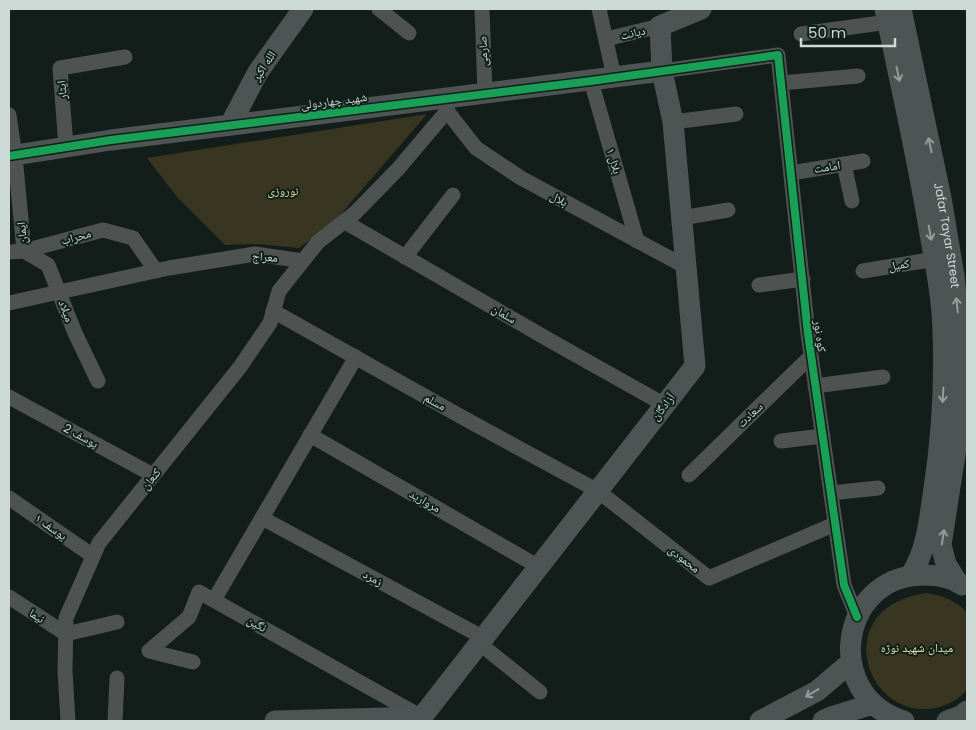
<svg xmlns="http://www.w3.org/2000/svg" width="976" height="730" font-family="Poppins,'Noto Naskh Arabic',sans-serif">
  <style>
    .green { fill: #383621 }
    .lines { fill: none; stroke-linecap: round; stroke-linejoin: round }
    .street { stroke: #4e5251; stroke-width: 15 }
    .secondary { stroke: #4e5453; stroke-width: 21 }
    .cycleway-casing { stroke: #0f211a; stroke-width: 11 }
    .cycleway { stroke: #1a9f57; stroke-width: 8 }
    .oneway { stroke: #949d9a }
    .labels { text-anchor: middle; stroke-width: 4; stroke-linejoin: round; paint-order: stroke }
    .street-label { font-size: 12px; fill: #cdd9d4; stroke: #0f211a }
    .park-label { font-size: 12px; fill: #e9e0a1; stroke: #0f211a }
  </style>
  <rect width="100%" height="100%" fill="#131d19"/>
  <!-- green -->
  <g class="green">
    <polygon points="427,114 335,221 299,248 256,244 225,245 177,197 147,158"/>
    <path d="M927 593C943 596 956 600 967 613V689C960 699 950 704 939 707 866 726 826 606 927 593Z"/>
  </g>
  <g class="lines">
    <!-- street -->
    <g class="street">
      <polyline points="379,9 409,33"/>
      <polyline points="482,9 485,93"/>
      <polyline points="599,9 614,77"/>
      <polyline points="801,34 888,22"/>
      <polyline points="606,39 660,26"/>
      <polyline points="662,71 778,55 808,334 844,585 857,617"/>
      <polyline points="591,81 637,241"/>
      <polyline points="781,83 858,76"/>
      <polyline points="447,111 476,148 521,178 686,267"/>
      <polyline points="9,115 15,156 24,251 48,265 75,333 98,381"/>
      <polyline points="673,122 736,114"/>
      <polyline points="66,147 60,68 125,57"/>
      <polyline points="844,164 852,201"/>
      <polyline points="791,173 863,161"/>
      <polyline points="682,218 728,210"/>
      <polyline points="345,222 551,341 665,405"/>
      <polyline points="9,252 24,251 103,230 133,238 156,271"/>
      <polyline points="405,257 453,195"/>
      <polyline points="863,271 935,259"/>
      <polyline points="759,285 803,279"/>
      <polyline points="9,303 169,268 255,254 303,261"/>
      <polyline points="273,311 469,421 598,491 709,578 835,524"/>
      <polyline points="815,386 883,377"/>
      <polyline points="9,397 153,475"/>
      <polyline points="310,435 539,567"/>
      <polyline points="781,441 823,436"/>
      <polyline points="689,475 811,356"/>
      <polyline points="831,493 878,488"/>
      <polyline points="9,498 93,556"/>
      <polyline points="262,518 484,638"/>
      <polyline points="9,597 66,634 117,622"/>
      <polyline points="214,600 356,357"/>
      <polyline points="480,644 540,692"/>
      <polyline points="193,662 149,651 189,617 199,592 420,716"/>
      <polyline points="68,721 65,671 66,618 99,543 240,367 270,323 279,291 318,242 355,213 398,169 447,111 448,98"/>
      <polyline points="115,721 117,678"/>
    </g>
    <!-- secondary -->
    <g class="secondary">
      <path d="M885 9C900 82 917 155 929 228 935 262 942 296 943 330 945 383 942 436 934 488 929 521 928 546 911 575"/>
      <path id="s1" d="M901 9 941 198 954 276 959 327 960 381 956 448 941 545 946 564 957 582"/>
      <polyline points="230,125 258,72 303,9"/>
      <polyline points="9,156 111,140 662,71"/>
      <polyline points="275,721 422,717 695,366 673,122 662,71 660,26 701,9"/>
      <polyline points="760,721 817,691 850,663"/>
      <polyline points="823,721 831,717 873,704"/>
      <path d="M904 721C823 697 838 577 922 575 936 575 951 577 962 585"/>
      <polyline points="947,721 961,716 967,711"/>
    </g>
    <defs>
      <polyline id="cycleway" points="9,156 111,140 591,81 778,55 808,334 844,585 857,617"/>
    </defs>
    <!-- cycleway casing -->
    <use href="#cycleway" class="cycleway-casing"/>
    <!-- cycleway -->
    <use href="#cycleway" class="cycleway"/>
  </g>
  <!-- one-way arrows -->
  <defs><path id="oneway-shaft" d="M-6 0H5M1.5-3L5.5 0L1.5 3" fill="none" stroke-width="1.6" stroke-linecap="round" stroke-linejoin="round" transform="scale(1.25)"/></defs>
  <g class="oneway">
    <use href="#oneway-shaft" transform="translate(898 74) rotate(78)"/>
    <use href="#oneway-shaft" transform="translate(930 145) rotate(-102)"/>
    <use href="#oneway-shaft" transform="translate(930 233) rotate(80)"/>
    <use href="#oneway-shaft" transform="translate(957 305) rotate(-96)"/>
    <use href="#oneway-shaft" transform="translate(943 395) rotate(93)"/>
    <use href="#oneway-shaft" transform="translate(943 537) rotate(-81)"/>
    <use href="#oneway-shaft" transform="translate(812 693) rotate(149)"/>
  </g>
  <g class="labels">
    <!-- street labels -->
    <g class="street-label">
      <text transform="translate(633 33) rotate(-13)" y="4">دیانت</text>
      <text transform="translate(483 51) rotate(-92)" y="4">صارمی</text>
      <text transform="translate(264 66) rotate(-57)" y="4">الله اکبر</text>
      <text transform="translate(62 90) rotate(-95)" y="4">ایثار</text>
      <text transform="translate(334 101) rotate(-7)" y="4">شهید چهاردولی</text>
      <text transform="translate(614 161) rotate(74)" y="4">بلال ۱</text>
      <text transform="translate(827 167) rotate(-9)" y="4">امامت</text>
      <text transform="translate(559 199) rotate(28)" y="4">بلال</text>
      <text transform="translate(22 233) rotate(-95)" y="4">ایمان</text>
      <text dy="4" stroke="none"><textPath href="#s1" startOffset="231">Jafar Tayar Street</textPath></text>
      <text transform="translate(76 237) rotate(-15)" y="4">محراب</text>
      <text transform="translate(265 257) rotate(4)" y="4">معراج</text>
      <text transform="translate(899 265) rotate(-10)" y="4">کمیل</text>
      <text transform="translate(66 311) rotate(69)" y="4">میلاد</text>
      <text transform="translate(504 314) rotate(30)" y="4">سلمان</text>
      <text transform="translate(820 336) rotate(83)" y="4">کوه نور</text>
      <text transform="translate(435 402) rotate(29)" y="4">مسلم</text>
      <text transform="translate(663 407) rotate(-52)" y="4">آزادگان</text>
      <text transform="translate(750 415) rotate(-44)" y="4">سعادت</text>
      <text transform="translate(81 436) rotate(28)" y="4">یوسف 2</text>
      <text transform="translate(151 479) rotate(-51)" y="4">کنعان</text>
      <text transform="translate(425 501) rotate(30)" y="4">مروارید</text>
      <text transform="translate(51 527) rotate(35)" y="4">یوسف ۱</text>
      <text transform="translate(684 559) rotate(38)" y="4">محمودی</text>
      <text transform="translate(373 578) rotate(29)" y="4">زمرد</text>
      <text transform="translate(37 616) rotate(33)" y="4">نیما</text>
      <text transform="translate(257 624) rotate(30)" y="4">نگین</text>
    </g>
    <!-- park labels -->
    <g class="park-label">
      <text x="283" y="195">نوروزی</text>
      <text x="917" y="652">میدان شهید نوژه</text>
    </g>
  </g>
  <!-- border -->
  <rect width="976" height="730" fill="none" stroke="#cdd9d4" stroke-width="20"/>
  <!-- scale -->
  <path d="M801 38v8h94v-8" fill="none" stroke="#cdd9d4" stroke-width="2.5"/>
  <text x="808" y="38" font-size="15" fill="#cdd9d4" stroke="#0f211a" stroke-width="4" paint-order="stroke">50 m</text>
</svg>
